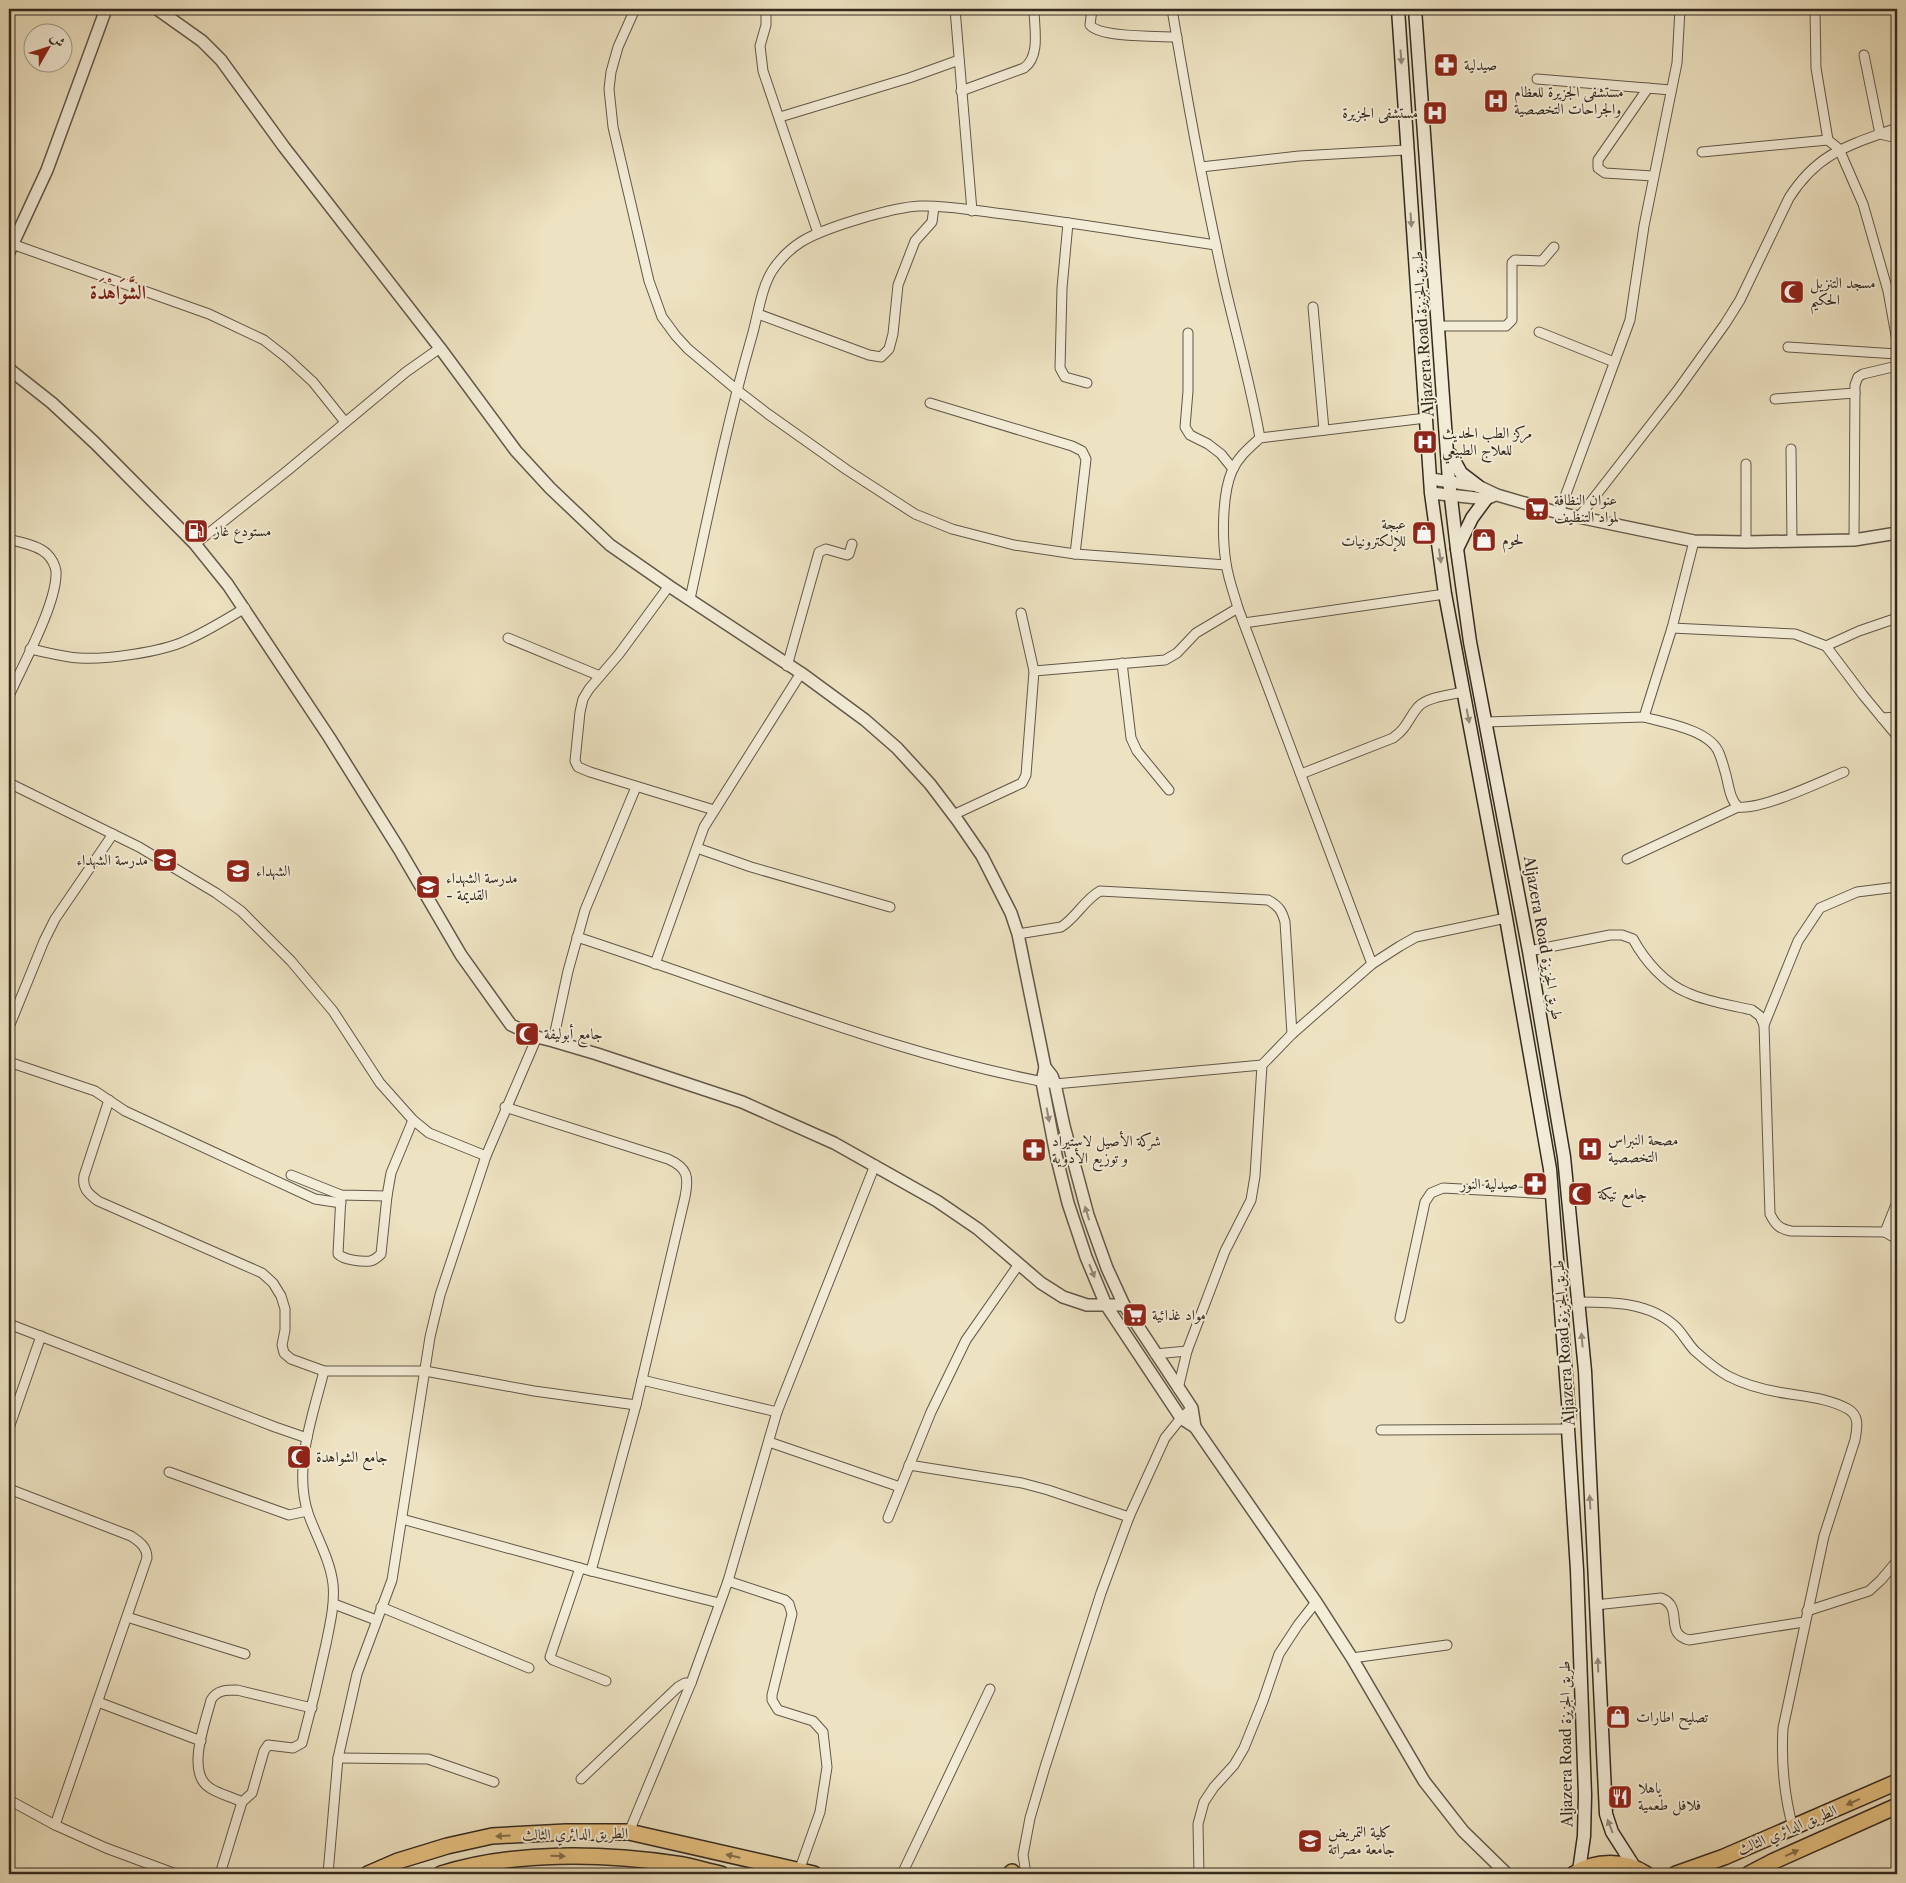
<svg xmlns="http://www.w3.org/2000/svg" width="1906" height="1883" font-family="'Libre Caslon Text',Amiri,serif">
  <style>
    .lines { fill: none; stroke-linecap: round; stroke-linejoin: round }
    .minor-casing { stroke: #625748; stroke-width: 11 }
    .tertiary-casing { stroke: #625748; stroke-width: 14 }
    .secondary-casing { stroke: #33291f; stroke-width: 15 }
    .primary-casing { stroke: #33291f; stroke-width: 18 }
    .minor { stroke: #f3ecd7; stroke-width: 9 }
    .tertiary { stroke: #f3ecd7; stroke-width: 11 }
    .secondary { stroke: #f3ecd7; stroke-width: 12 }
    .primary { stroke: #e6c180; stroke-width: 15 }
    .oneway { fill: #938a7b }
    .oneway2 { fill: #846d4b }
    .labels { text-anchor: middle; stroke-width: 4; stroke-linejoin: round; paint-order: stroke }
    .poi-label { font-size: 15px; fill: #33291f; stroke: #f3ecd7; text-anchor: start }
    .street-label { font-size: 15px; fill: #33291f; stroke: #f3ecd7 }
    .district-label { font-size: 20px; font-weight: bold; fill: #7a1f14; stroke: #f3ecd7 }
  </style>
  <rect width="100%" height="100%" fill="#ede2c1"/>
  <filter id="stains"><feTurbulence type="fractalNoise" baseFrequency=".004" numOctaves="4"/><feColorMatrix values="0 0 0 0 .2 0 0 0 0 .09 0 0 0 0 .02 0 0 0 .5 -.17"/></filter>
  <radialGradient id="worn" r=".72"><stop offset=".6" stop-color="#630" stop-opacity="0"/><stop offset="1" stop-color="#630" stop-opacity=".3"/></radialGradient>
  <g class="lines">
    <defs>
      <g id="minor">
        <polyline points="635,9 618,47 611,72 609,89 613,127 649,281 662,317 676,336 688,349 737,390 768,414 847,470 915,514 952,529 1014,545 1075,554 1226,565"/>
        <polyline points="766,9 766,25 760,46 763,71 818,233"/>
        <polyline points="806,9 835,9"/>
        <polyline points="955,9 972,211"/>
        <path d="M1092 9 1090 25C1100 38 1159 36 1177 37"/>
        <path d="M1172 9C1187 100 1204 192 1224 282 1236 334 1251 386 1260 438"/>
        <polyline points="1815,9 1816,68 1828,140 1839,149 1863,204 1888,291 1897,341"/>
        <polyline points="1864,55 1880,134 1897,138"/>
        <polyline points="1537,79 1671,90"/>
        <polyline points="1648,88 1598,160 1598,168 1605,173 1653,176"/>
        <path d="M961 91 1024 68C1041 56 1034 27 1034 9"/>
        <polyline points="780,117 909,78 959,60"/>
        <polyline points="1702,152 1828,140"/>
        <polyline points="1201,167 1299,156 1406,150"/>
        <polyline points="1068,223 1062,288 1060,368 1065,377 1087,383"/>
        <polyline points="12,244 209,314 264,340 287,358 313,382 345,422"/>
        <polyline points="1313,307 1324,430"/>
        <polyline points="758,314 869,355 881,357 889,349 893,334 898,285 915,241 932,222 934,207"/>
        <polyline points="1439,326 1506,326 1512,320 1512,263 1515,260 1542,261 1554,247"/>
        <polyline points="1539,332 1614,362"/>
        <polyline points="1188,333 1188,391 1185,427 1190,435 1208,444 1221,454 1233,469"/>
        <polyline points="1788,347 1897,354"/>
        <polyline points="1775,399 1855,393"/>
        <polyline points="930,403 1072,446 1082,451 1086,459 1075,554"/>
        <polyline points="1791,449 1792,541"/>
        <polyline points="1746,464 1746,542"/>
        <polyline points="1559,513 1630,320 1644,226 1677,63 1680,9"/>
        <path d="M1579 517 1677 391 1725 324 1740 300 1789 198C1818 152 1850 145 1897 128"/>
        <path d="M9 539C21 543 38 545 47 554 52 559 55 565 56 571 58 602 22 666 9 696"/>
        <polyline points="1854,540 1855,385 1858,377 1863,374 1897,366"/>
        <polyline points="195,544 287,471 406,372 440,348"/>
        <polyline points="669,586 619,654 589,689 583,699 580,712 575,761 578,767 590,772 714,810"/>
        <path d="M690 599C709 511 727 422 752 336 758 315 761 289 772 271 780 259 790 249 801 242 823 228 893 207 920 206 948 205 976 211 1004 214 1075 223 1146 235 1216 245"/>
        <polyline points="1021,613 1034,671"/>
        <polyline points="1244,623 1445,594"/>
        <polyline points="1672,628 1795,634 1826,646 1863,695 1897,736"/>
        <polyline points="508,638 600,676"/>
        <polyline points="1826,646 1859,631 1897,618"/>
        <path d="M30 649C46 652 63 657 79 658 105 660 161 652 185 641 206 632 225 620 245 608"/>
        <polyline points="1122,663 1131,738 1137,751 1169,790"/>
        <polyline points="787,666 819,552 826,549 847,555 849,554 852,544"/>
        <path d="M1644 717C1666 723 1710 730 1719 753 1722 760 1724 768 1726 775 1729 787 1730 799 1738 807"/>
        <polyline points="1882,718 1897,717"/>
        <polyline points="1486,722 1644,717 1672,628 1694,541"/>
        <path d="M1301 774 1393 738C1408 727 1407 720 1418 707 1427 697 1450 695 1463 692"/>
        <polyline points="9,783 139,847 216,893 241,911 291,961 333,1011 380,1083 413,1120 429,1133 486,1156"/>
        <polyline points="953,815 1022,783 1026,775 1034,671 1165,660 1177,653 1196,633 1238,608"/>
        <polyline points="697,848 751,867 890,907"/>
        <path d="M1627 859 1738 807C1762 810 1820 782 1844 772"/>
        <path d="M1018 934 1061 927C1076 918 1084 900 1100 891L1268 900C1279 906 1282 911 1285 922L1292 1034"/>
        <path d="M577 937C629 954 680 972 732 990 838 1027 944 1064 1055 1084L1262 1065"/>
        <path d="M1529 951 1610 935H1622L1633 939C1645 961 1665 984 1688 993 1708 1002 1731 1005 1752 1010L1760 1016 1764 1025 1770 1214C1775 1224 1779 1229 1791 1231L1885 1232 1897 1239"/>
        <polyline points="655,964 704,827 801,673"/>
        <path d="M1372 964 1238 608C1234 594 1228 578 1226 563 1222 538 1222 494 1232 471 1238 457 1249 448 1260 438L1426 418"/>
        <polyline points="1764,1025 1798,941 1820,908 1857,892 1897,887"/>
        <polyline points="9,1027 44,941 55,919 113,834"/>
        <polyline points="553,1041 568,971 585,910 636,787"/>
        <polyline points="9,1062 95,1091 125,1111 315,1199 341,1203"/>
        <path d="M109 1100 84 1176C82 1189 89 1194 98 1201L262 1273 273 1283 281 1296 285 1309V1330L282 1345 284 1353 291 1359 324 1371H425L534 1391 636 1405"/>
        <path d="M505 1107 668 1159C688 1168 689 1177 685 1197L636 1405 591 1571"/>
        <polyline points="291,1175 341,1195 387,1196"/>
        <path d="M341 1195 338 1254C344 1260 362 1262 370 1261 375 1260 378 1257 381 1254L387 1196 391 1173 413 1120"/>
        <polyline points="1885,1232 1897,1202"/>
        <path d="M1579 1302C1612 1302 1650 1302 1676 1327 1683 1334 1688 1344 1695 1351 1704 1359 1717 1370 1728 1376 1747 1386 1769 1391 1790 1394 1809 1397 1830 1399 1848 1409 1860 1416 1857 1428 1855 1440L1824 1536 1783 1728C1781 1763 1784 1795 1793 1828"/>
        <polyline points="1400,1318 1425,1202 1431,1193 1443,1188 1552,1194"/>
        <polyline points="9,1324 275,1427 307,1438"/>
        <polyline points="1155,1354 1187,1351"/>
        <polyline points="642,1380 777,1412"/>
        <polyline points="1178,1389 1187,1351 1225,1251 1251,1200 1255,1176 1262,1065 1292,1034 1372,964 1400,946 1416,937 1506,918"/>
        <polyline points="9,1428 41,1336"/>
        <polyline points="1381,1430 1568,1429"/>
        <polyline points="769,1442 900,1487"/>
        <polyline points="909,1465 1022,1483 1048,1490 1129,1517"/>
        <polyline points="169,1472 289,1515 307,1511"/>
        <path d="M9 1489 131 1536C140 1542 147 1547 147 1558L55 1825"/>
        <polyline points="888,1518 931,1412 966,1340 1019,1264"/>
        <polyline points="402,1519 591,1571 719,1603"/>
        <polyline points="580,1568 550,1657 553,1660 606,1681"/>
        <polyline points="728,1581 785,1600 789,1604 792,1614 772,1695 772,1700 778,1710 813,1721 823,1732 827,1767 820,1812 799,1871"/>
        <polyline points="334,1604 376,1620"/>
        <path d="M1595 1605 1661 1598C1685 1607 1663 1634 1689 1640L1804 1622"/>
        <polyline points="381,1607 529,1668"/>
        <polyline points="1807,1611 1869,1591 1881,1580 1897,1561"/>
        <polyline points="127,1617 245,1654"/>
        <polyline points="1352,1658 1447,1645"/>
        <polyline points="98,1702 201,1741"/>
        <polyline points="338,1758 428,1759 494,1782"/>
        <polyline points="581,1779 678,1687 685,1683 691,1683"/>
        <polyline points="9,1800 55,1825 106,1848 176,1874"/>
        <path d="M242 1802C232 1797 219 1794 210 1788 185 1773 206 1721 211 1700 217 1690 226 1690 237 1690L312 1708"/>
        <polyline points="629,1832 691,1683 728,1581 777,1412 875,1165"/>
        <path d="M220 1874 242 1802 252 1793 264 1751 268 1745 293 1748 302 1743C311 1710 319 1677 326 1644 330 1624 335 1604 333 1584 330 1559 316 1536 308 1513 293 1467 313 1415 324 1371"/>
        <polyline points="328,1874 338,1758 357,1674 392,1580 430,1337 440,1295 486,1156 537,1037"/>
        <polyline points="902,1874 990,1689"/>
        <polyline points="1026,1874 1023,1855 1030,1818 1045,1767 1101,1593 1129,1517 1165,1438 1181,1418 1192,1408"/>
        <polyline points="1199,1874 1198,1824 1204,1802 1214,1787 1234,1765 1244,1748 1263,1701 1279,1654 1298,1625 1316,1602"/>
      </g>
      <g id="tertiary">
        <polyline points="157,9 202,41 221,60 284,147 440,348 516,451 550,488 610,545 669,586 801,673 865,720 897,748 930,784 958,821 982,856 1011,913 1018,934 1045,1067 1052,1076 1055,1084 1064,1126 1088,1215 1107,1268 1124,1305 1192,1408 1195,1427"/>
        <polyline points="9,252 47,170 106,9"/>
        <polyline points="9,369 52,403 95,443 195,544 228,585 329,737 399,849 461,955 511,1025 537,1037 553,1041 597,1054 742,1102 834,1143 937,1201 978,1229 1041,1283 1063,1297 1087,1305 1124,1305"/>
        <polyline points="1431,479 1478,486 1497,495 1559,513 1694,541 1746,542 1854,540 1897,533"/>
        <polyline points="1431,493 1486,499 1493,496"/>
        <polyline points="1045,1067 1042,1082 1056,1155 1068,1203 1086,1257 1106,1305 1181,1418 1195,1427 1316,1602 1352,1658 1424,1781 1463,1831 1507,1874"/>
      </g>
      <g id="secondary">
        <polyline points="1398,9 1431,493 1445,594 1506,918 1550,1169 1569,1415 1568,1429 1577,1570 1585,1795 1584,1836 1579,1871"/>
        <polyline points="1415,9 1449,481 1457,549 1470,642 1529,951 1564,1157 1585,1371 1606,1814 1612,1832 1635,1868"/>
        <polyline points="1451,455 1461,473 1478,486"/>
        <polyline points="1457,549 1472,518 1486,499"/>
      </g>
      <g id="primary">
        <polyline points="368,1874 398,1861 447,1846 492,1836 566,1832 629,1832 814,1874"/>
        <path d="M441 1874C513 1851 603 1853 676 1864 691 1866 706 1871 721 1874"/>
        <polyline points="1010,1874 1012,1872"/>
        <path d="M1574 1874C1596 1860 1624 1860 1646 1874"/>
        <polyline points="1676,1874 1724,1857 1897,1782"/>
        <polyline points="1749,1874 1774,1861 1897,1806"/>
      </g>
    </defs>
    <!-- minor casing -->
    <use href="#minor" class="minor-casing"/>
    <!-- tertiary casing -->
    <use href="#tertiary" class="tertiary-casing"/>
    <!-- secondary casing -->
    <use href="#secondary" class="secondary-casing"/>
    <!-- primary casing -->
    <use href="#primary" class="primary-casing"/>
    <!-- minor -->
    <use href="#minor" class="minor"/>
    <!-- tertiary -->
    <use href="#tertiary" class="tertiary"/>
    <!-- secondary -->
    <use href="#secondary" class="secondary"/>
    <!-- primary -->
    <use href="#primary" class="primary"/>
  </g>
  <!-- one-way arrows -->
  <defs><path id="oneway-solid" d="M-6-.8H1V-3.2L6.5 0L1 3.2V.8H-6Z" transform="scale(1.25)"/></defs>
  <g class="oneway">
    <use href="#oneway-solid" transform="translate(1401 57) rotate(86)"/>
    <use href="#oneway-solid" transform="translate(1411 220) rotate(86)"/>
    <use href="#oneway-solid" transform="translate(1440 556) rotate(82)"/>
    <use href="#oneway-solid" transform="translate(1468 716) rotate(79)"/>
    <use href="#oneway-solid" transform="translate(1048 1115) rotate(79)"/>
    <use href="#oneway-solid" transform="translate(1087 1213) rotate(-107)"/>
    <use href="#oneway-solid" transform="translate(1092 1271) rotate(68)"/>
    <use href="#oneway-solid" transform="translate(1582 1340) rotate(-95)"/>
    <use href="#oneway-solid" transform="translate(1590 1502) rotate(-93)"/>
    <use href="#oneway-solid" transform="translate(1598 1665) rotate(-92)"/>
    <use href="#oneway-solid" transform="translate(1610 1826) rotate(-111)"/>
  </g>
  <g class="oneway2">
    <use href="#oneway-solid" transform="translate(1853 1802) rotate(156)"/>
    <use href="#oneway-solid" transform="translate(503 1836) rotate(176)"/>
    <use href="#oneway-solid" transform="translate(1792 1853) rotate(-24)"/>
    <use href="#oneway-solid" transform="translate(558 1856) rotate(1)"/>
    <use href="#oneway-solid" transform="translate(733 1856) rotate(-167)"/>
  </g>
  <!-- icons -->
  <defs>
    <symbol id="pharmacy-square" viewBox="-11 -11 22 22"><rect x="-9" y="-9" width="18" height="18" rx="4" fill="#8f2418" stroke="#f3ecd7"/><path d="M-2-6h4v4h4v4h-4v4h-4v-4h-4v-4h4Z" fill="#fff"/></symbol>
    <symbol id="hospital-square" viewBox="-11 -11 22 22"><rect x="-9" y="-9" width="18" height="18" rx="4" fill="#8f2418" stroke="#f3ecd7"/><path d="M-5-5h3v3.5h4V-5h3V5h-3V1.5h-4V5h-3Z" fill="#fff"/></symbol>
    <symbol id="mosque-square" viewBox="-11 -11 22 22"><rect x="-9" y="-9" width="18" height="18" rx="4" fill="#8f2418" stroke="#f3ecd7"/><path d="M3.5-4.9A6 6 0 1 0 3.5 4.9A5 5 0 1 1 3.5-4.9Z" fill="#fff"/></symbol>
    <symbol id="supermarket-square" viewBox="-11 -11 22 22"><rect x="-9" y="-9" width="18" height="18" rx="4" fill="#8f2418" stroke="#f3ecd7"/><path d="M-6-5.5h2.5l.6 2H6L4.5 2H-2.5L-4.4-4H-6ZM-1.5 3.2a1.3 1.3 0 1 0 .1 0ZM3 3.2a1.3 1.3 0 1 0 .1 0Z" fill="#fff"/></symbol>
    <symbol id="fuel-square" viewBox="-11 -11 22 22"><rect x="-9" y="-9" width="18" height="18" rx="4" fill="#8f2418" stroke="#f3ecd7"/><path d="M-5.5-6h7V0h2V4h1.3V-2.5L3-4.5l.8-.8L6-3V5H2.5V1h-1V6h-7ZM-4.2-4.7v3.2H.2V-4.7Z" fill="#fff"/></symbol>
    <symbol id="shop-square" viewBox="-11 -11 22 22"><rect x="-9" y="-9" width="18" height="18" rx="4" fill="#8f2418" stroke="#f3ecd7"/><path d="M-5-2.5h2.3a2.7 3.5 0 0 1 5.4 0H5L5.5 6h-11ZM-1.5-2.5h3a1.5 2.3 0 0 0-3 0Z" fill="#fff"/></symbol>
    <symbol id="school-square" viewBox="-11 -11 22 22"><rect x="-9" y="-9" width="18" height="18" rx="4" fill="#8f2418" stroke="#f3ecd7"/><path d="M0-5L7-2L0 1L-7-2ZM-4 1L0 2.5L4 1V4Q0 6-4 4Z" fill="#fff"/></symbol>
    <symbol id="restaurant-square" viewBox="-11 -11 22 22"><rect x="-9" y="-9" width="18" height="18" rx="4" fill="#8f2418" stroke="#f3ecd7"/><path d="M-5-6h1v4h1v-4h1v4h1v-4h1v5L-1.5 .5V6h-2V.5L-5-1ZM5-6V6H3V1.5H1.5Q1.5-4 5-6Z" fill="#fff"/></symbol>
    <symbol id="university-square" viewBox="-11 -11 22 22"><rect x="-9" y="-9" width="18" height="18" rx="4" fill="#8f2418" stroke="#f3ecd7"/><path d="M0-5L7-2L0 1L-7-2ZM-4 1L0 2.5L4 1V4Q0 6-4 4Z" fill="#fff"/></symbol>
  </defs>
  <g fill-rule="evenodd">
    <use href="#pharmacy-square" x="1432" y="51" width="28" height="28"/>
    <use href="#hospital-square" x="1482" y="87" width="28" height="28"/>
    <use href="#hospital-square" x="1421" y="99" width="28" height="28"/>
    <use href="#mosque-square" x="1778" y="278" width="28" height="28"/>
    <use href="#hospital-square" x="1411" y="428" width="28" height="28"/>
    <use href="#supermarket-square" x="1523" y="495" width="28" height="28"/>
    <use href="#fuel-square" x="182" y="517" width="28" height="28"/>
    <use href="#shop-square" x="1410" y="519" width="28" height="28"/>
    <use href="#shop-square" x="1470" y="526" width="28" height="28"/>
    <use href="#school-square" x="151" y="846" width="28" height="28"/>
    <use href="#school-square" x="224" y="857" width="28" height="28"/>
    <use href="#school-square" x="414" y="873" width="28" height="28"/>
    <use href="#mosque-square" x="513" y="1020" width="28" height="28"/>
    <use href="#hospital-square" x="1576" y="1135" width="28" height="28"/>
    <use href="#pharmacy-square" x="1020" y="1136" width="28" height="28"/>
    <use href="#pharmacy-square" x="1521" y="1170" width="28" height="28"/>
    <use href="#mosque-square" x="1566" y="1180" width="28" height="28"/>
    <use href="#supermarket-square" x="1121" y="1301" width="28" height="28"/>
    <use href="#mosque-square" x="285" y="1443" width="28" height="28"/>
    <use href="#shop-square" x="1604" y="1703" width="28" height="28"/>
    <use href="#restaurant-square" x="1606" y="1783" width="28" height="28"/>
    <use href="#university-square" x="1296" y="1827" width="28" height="28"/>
  </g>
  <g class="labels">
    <!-- poi labels -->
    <g class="poi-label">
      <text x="1464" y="70">صيدلية</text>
      <text x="1514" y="97">مستشفى الجزيرة للعظام<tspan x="1514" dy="17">والجراحات التخصصية</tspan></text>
      <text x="1418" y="118" text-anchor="end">مستشفى الجزيرة</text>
      <text x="1810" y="288">مسجد التنزيل<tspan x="1810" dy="17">الحكيم</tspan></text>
      <text x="1442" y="438">مركز الطب الحديث<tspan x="1442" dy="17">للعلاج الطبيعي</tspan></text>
      <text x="1554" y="505">عنوان النظافة<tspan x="1554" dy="17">لمواد التنظيف</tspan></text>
      <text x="1406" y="529" text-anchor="end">عبجة<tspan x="1406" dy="17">للإلكترونيات</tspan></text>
      <text x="214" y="536">مستودع غاز</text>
      <text x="1502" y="545">لحوم</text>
      <text x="148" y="865" text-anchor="end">مدرسة الشهداء</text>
      <text x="256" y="876">الشهداء</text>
      <text x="446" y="883">مدرسة الشهداء<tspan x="446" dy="17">- القديمة</tspan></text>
      <text x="544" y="1039">جامع أبوليفة</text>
      <text x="1608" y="1145">مصحة النبراس<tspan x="1608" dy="17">التخصصية</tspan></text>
      <text x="1052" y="1146">شركة الأصيل لاستيراد<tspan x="1052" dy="17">و توزيع الأدوية</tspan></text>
      <text x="1518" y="1189" text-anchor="end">صيدلية النور</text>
      <text x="1598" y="1199">جامع تيكة</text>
      <text x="1152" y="1320">مواد غذائية</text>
      <text x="316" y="1462">جامع الشواهدة</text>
      <text x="1636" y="1722">تصليح اطارات</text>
      <text x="1638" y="1793">ياهلا<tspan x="1638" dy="17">فلافل طعمية</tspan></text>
      <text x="1328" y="1837">كلية التمريض<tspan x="1328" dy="17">جامعة مصراتة</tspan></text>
    </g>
    <!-- street labels -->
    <g class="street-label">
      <text transform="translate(1423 334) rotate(-94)" y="5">Aljazera Road طريق الجزيزة</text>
      <text transform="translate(1543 938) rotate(80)" y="5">Aljazera Road طريق الجزيزة</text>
      <text transform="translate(1564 1343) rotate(-94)" y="5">Aljazera Road طريق الجزيزة</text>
      <text transform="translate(1566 1744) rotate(-91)" y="5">Aljazera Road طريق الجزيزة</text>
      <text transform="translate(1787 1830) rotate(-23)" y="5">الطريق الدائري الثالث</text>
      <text transform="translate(575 1834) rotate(-1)" y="5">الطريق الدائري الثالث</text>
    </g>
    <!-- district labels -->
    <g class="district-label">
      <text x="118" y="299">الشَّوَاهْدَة</text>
    </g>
  </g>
  <!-- margin -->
  <rect width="1906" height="1883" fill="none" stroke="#ede2c1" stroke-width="30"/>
  <rect x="10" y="10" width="1886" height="1863" fill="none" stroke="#33291f" stroke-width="2.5"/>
  <rect x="15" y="15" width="1876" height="1853" fill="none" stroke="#33291f"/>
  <!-- north arrow -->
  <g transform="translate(48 48) rotate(51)"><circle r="24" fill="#f3ecd7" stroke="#a69e8d"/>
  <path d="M0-4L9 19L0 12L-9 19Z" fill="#8f2418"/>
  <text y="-8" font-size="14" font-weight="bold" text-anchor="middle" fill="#33291f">ش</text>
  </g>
  <rect width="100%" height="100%" filter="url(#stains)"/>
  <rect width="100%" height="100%" fill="url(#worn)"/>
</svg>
